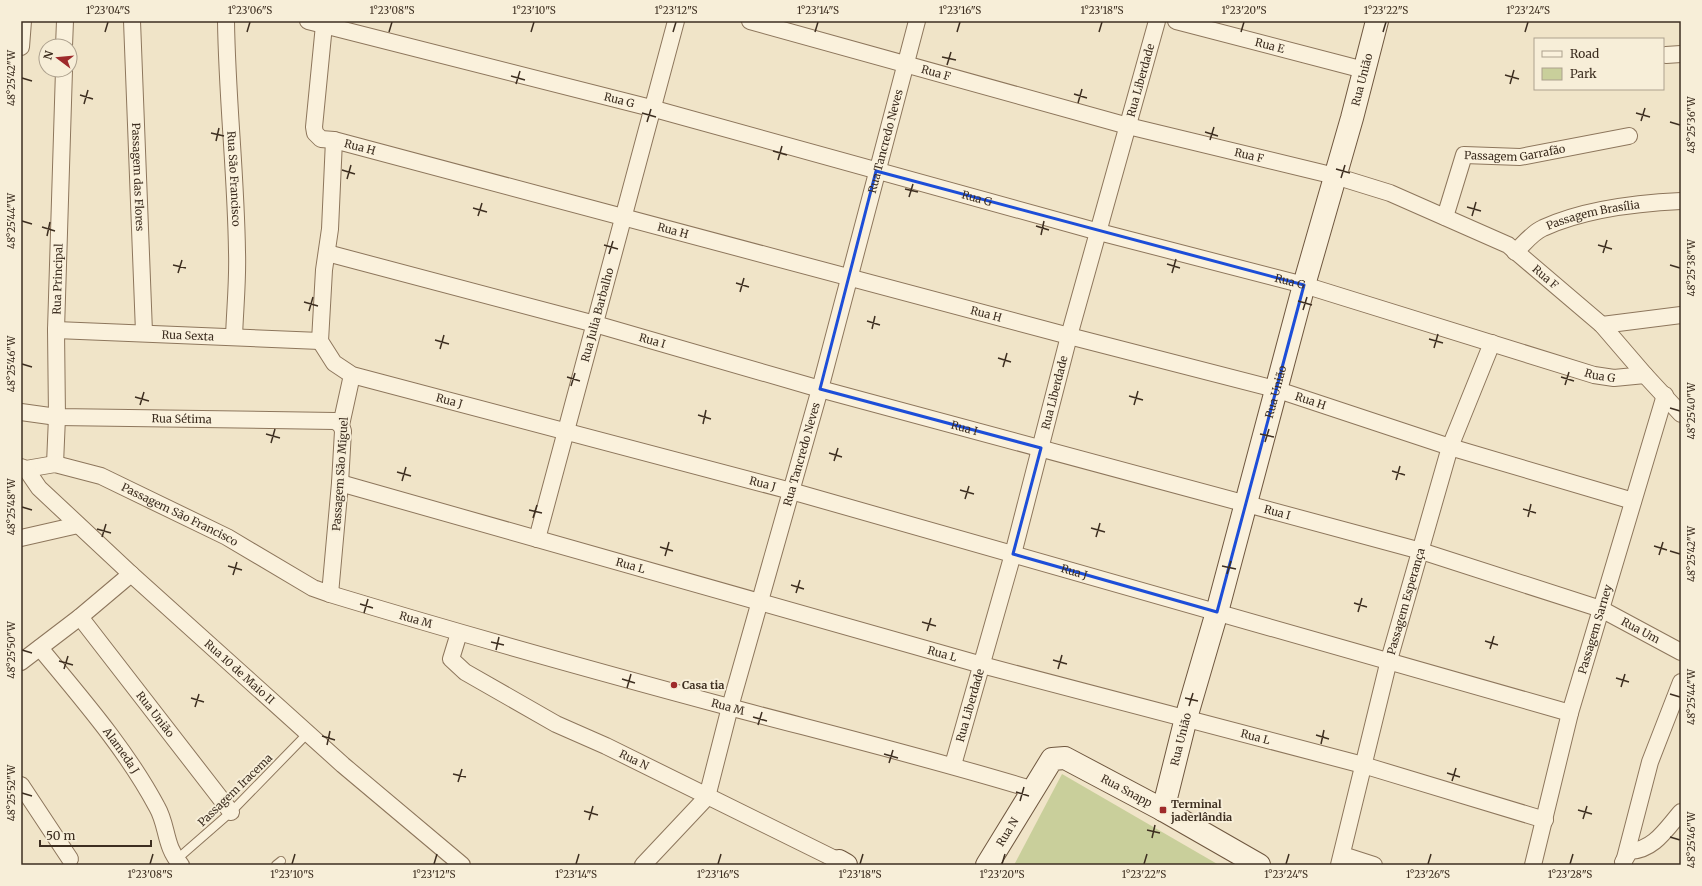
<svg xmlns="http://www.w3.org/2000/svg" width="1702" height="886" font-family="Merriweather,serif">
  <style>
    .green { fill: #c9cf9b }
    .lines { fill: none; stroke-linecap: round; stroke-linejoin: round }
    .service-casing { stroke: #8d765c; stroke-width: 10 }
    .minor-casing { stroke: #8d765c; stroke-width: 18 }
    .secondary-casing { stroke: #6f573f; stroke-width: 24 }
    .service { stroke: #faf1dc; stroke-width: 8 }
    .minor { stroke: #faf1dc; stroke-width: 16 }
    .secondary { stroke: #faf1dc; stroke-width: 22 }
    .marked { fill: none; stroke: #1d4ed8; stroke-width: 3; stroke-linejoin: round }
    .ticks { fill: none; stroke: #3d2e20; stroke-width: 1.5 }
    .poi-dot { fill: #9e2a2b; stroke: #f7eed8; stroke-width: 1.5 }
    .labels { text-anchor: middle; stroke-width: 4; stroke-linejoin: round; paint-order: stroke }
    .street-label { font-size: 11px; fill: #3d2e20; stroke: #f7eed8 }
    .poi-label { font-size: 11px; font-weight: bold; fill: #3d2e20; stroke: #f7eed8; text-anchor: start }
    .neatline { fill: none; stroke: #3d2e20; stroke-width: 1.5 }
    .ticks-label { font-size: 10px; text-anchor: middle; fill: #3d2e20 }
  </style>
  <rect width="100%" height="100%" fill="#f0e4c8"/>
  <!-- green -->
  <polygon class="green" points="1062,774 1219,865 1014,865"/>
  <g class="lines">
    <defs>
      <g id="service">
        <polyline points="176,860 231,812 307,734"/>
        <polyline points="276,865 281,861"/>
      </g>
      <g id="minor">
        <path id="s1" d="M132 21 144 332"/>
        <path id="s2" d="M226 21C227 98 236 175 237 252 238 280 235 308 234 337"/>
        <path id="s3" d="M308 21 651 108 1099 232 1304 285 1594 375 1614 378 1645 375"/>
        <path id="s4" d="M750 21 1128 126 1335 176 1390 193 1508 245 1602 325 1645 375 1681 414"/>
        <path id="s5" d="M1176 21 1364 70"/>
        <path id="s6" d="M324 25 314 127 315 133 321 139 334 140 1069 336 1275 389 1450 447 1633 501"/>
        <polyline points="64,46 65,21"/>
        <polyline points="21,47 23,21"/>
        <polyline points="1666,55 1681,54"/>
        <path id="s7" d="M334 140 330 229 324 270 320 341 334 363 352 375 791 491 1570 713"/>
        <path id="s8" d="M1445 217 1464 155 1520 157 1629 136"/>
        <path id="s9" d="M1515 252C1524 244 1533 232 1543 228 1582 210 1638 203 1681 201"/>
        <path id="s10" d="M327 253 595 324 820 389 1421 551 1601 609 1681 652"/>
        <polyline points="1602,325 1681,315"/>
        <path id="s11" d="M56 330 320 341"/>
        <path id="s12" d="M21 412 57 417 335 421 341 425"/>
        <path id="s13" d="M55 464 57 417 56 330 64 70"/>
        <path id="s14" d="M21 467 26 469 55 464 101 476 227 537 313 588 330 594C462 634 595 671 729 707 831 734 933 759 1034 790"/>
        <path id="s15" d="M26 469 39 488 131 574 343 765 462 865"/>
        <path id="s16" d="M340 483 982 665 1363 765 1545 820"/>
        <polyline points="21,538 78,525"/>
        <path id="s17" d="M537 539 676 21"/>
        <polyline points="330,594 340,483 343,431 341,425 352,375"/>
        <path id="s18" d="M80 617 231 812"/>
        <path id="s19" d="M459 633 451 659 465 672 556 724 606 746 839 861"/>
        <path id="s20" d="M40 648C82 699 126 749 157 807 168 826 164 846 181 865"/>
        <polyline points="21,662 80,617 131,574"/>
        <path id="s21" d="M953 765 1013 554 1069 336 1157 21"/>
        <polyline points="21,785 70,859"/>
        <polyline points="1343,855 1374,865"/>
        <path d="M1623 862 1630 851C1654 850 1666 829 1681 812"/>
        <polyline points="1624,862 1650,762 1681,682"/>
        <path id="s22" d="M643 865 707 797 730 707 820 389 917 21"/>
        <path id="s23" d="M1339 865 1389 660 1450 447 1492 343"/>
        <path id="s24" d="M1533 865 1570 713 1665 395"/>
      </g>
      <g id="secondary">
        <path id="s25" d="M1163 810 1186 718 1217 612 1304 285 1352 118 1377 21"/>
        <polyline points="837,865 839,861 846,865"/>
        <path id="s26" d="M987 865 1052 759 1065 758 1163 810 1259 865"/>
      </g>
    </defs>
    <!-- service casing -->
    <use href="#service" class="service-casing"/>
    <!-- minor casing -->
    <use href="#minor" class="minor-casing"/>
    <!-- secondary casing -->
    <use href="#secondary" class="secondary-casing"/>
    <!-- service -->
    <use href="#service" class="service"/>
    <!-- minor -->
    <use href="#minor" class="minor"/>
    <!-- secondary -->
    <use href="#secondary" class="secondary"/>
  </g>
  <!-- marked area -->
  <path class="marked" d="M876 171 1304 285 1217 612 1013 554 1041 448 820 389Z"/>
  <!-- ticks -->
  <path class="ticks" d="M105 32 108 22M247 32 250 22M389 32 392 22M531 32 534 22M673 32 676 22M815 32 818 22M957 32 960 22M1099 32 1102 22M1241 32 1244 22M1383 32 1386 22M1525 32 1528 22M942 57 956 60M947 65 951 52M1505 75 1519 79M511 76 525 80M22 78 32 81M516 84 520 71M1510 84 1514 70M1074 94 1087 98M80 95 93 99M1078 103 1082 89M84 104 88 90M642 113 656 117M1636 113 1650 117M1641 121 1645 108M647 122 651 109M1670 122 1680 125M1205 132 1218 136M211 133 224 136M1210 140 1214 127M216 141 219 128M773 151 787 155M778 160 782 146M1336 169 1350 173M342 170 355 174M1341 178 1345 165M347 179 351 165M905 189 918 192M909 197 913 184M1467 207 1481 211M473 208 487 212M478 216 482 203M1472 216 1476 202M22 221 32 224M1036 226 1049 230M42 227 55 231M1041 235 1044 221M47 236 50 222M604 245 618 249M1598 245 1612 249M1603 253 1607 240M609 254 613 241M1167 264 1180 268M173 265 186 268M1670 265 1680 268M178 273 182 260M1172 273 1176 259M736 283 749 287M740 292 744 278M1298 301 1312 305M304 302 318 306M1303 310 1307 297M309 311 313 297M867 321 880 325M872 329 875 316M1429 339 1443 343M435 340 449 344M1434 348 1438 334M440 349 444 335M998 358 1011 362M22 364 32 367M1003 367 1007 353M567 377 580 381M1561 377 1574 381M1565 385 1569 372M571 386 575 373M1129 396 1143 400M135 397 149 401M140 405 144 392M1134 405 1138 391M1670 408 1680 411M698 415 711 419M703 424 706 410M266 434 280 438M1260 434 1274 437M1265 442 1269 429M271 443 275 429M829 453 842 457M834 461 838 448M1392 471 1405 475M397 472 411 476M1396 480 1400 466M402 481 406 467M960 490 974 494M965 499 969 486M22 507 32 510M1523 509 1536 513M529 510 542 513M1528 517 1531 504M533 518 537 505M1091 528 1105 532M97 529 111 533M102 537 106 524M1096 537 1100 523M1654 546 1667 550M660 547 673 551M1670 551 1680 554M1659 555 1663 542M665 556 669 542M228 566 242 570M1222 566 1236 569M1227 574 1231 561M233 575 237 562M791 585 804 589M796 593 800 580M1354 603 1367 607M360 604 373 608M1358 612 1362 598M364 613 368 599M922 622 936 626M927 631 931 618M1485 641 1498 645M491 642 504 645M1490 649 1494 636M22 650 32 653M496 650 499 637M1053 660 1067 664M59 661 73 665M64 669 68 656M1058 669 1062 655M1616 678 1629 682M622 679 635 683M1621 687 1625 674M627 688 631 674M1670 694 1680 697M191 698 204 702M1185 698 1198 701M1189 706 1193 693M195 707 199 694M753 717 767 721M758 725 762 712M1316 735 1329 739M322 736 335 740M1321 744 1324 730M327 745 330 731M884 754 898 758M889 763 893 750M1447 773 1460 777M453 774 466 777M1452 781 1456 768M458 782 462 769M1016 792 1029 796M22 793 32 796M1020 801 1024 787M1578 810 1592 814M584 811 598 815M1583 819 1587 806M589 820 593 806M1147 830 1160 833M1670 837 1680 840M1152 838 1155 825M150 864 153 854M292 864 295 854M434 864 437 854M576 864 579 854M718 864 721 854M860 864 863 854M1002 864 1005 854M1144 864 1147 854M1286 864 1289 854M1428 864 1431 854M1570 864 1573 854"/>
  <!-- markers -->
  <g class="poi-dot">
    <circle cx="674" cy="685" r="4"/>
    <rect x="1159" y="806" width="8" height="8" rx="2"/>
  </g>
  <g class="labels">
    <!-- street labels -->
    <g class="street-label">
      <text dy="4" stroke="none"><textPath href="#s5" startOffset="97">Rua E</textPath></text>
      <text dy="4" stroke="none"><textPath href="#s4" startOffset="193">Rua F</textPath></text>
      <text dy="4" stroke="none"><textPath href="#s25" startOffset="757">Rua União</textPath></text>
      <text dy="4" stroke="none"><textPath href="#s21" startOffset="710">Rua Liberdade</textPath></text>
      <text dy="4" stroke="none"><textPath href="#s3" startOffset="321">Rua G</textPath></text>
      <text dy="4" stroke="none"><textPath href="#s22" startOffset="773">Rua Tancredo Neves</textPath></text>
      <text dy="4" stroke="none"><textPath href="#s6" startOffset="157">Rua H</textPath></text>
      <text dy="4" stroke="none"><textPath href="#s8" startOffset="116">Passagem Garrafão</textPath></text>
      <text dy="4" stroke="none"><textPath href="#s4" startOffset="517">Rua F</textPath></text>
      <text dy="4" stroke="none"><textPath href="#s1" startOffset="156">Passagem das Flores</textPath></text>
      <text dy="4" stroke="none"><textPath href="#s2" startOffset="158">Rua São Francisco</textPath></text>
      <text dy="4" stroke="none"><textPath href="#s3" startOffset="692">Rua G</textPath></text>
      <text dy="4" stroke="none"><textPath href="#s9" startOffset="89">Passagem Brasília</textPath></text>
      <text dy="4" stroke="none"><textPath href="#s6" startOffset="481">Rua H</textPath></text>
      <text dy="4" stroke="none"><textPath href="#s4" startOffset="841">Rua F</textPath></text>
      <text dy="4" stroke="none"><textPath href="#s13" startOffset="185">Rua Principal</textPath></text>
      <text dy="4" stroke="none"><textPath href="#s3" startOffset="1016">Rua G</textPath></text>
      <text dy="4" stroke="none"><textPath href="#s6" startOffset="805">Rua H</textPath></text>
      <text dy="4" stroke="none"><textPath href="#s17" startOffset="232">Rua Julia Barbalho</textPath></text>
      <text dy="4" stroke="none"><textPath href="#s11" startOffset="132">Rua Sexta</textPath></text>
      <text dy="4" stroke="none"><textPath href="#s10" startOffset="337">Rua I</textPath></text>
      <text dy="4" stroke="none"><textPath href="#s3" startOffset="1340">Rua G</textPath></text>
      <text dy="4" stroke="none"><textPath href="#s25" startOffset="433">Rua União</textPath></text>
      <text dy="4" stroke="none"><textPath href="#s21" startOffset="386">Rua Liberdade</textPath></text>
      <text dy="4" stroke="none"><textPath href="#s7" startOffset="350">Rua J</textPath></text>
      <text dy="4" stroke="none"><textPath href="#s6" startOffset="1141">Rua H</textPath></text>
      <text dy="4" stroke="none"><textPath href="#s12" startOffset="161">Rua Sétima</textPath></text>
      <text dy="4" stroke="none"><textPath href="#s10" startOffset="661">Rua I</textPath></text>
      <text dy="4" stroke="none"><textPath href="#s22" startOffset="449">Rua Tancredo Neves</textPath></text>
      <text transform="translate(340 474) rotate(-86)" y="4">Passagem São Miguel</text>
      <text dy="4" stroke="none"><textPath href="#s7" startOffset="674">Rua J</textPath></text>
      <text dy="4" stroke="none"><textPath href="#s10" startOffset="985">Rua I</textPath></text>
      <text dy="4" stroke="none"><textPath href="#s14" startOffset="170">Passagem São Francisco</textPath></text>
      <text dy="4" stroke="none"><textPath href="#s16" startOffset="302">Rua L</textPath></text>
      <text dy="4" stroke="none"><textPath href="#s7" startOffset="998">Rua J</textPath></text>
      <text dy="4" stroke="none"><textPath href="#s23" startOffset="272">Passagem Esperança</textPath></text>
      <text dy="4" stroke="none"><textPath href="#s14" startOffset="430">Rua M</textPath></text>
      <text dy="4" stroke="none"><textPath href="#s24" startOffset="244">Passagem Sarney</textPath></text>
      <text dy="4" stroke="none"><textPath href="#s10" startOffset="1368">Rua Um</textPath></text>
      <text dy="4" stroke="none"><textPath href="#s16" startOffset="626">Rua L</textPath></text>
      <text dy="4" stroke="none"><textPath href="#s15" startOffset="295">Rua 10 de Maio II</textPath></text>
      <text dy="4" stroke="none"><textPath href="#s14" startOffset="754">Rua M</textPath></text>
      <text dy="4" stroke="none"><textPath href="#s21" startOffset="62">Rua Liberdade</textPath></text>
      <text dy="4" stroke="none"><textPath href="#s18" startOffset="123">Rua União</textPath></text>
      <text dy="4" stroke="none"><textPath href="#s16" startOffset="950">Rua L</textPath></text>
      <text dy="4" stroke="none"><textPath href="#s25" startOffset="73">Rua União</textPath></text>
      <text dy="4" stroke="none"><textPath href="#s20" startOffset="131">Alameda J</textPath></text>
      <text dy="4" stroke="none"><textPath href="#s19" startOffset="237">Rua N</textPath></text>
      <text transform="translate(235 790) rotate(-44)" y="4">Passagem Iracema</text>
      <text dy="4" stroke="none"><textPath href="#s26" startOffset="207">Rua Snapp</textPath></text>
      <text dy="4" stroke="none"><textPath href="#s26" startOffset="39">Rua N</textPath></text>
    </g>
    <!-- poi labels -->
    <g class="poi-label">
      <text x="682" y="689">Casa tia</text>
      <text x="1171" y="808">Terminal<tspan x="1171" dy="13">jaderlândia</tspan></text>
    </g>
  </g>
  <!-- border -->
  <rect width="1702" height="886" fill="none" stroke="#f7eed8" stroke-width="44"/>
  <!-- legend -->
  <rect x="1534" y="38" width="130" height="52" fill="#f7eed8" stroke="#ada18e"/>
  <rect x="1542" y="51" width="20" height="6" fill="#faf1dc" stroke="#ada18e"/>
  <text x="1570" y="58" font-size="12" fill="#3d2e20">Road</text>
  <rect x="1542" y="68" width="20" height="12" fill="#c9cf9b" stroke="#ada18e"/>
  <text x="1570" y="78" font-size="12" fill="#3d2e20">Park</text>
  <!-- north arrow -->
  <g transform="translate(58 58) rotate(286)"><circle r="19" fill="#f7eed8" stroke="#ada18e"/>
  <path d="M0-3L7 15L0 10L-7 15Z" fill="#9e2a2b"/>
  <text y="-6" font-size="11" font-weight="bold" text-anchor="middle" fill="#3d2e20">N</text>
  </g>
  <!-- scale -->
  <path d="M40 840v6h111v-6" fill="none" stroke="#3d2e20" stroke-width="2"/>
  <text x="46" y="840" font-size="12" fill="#3d2e20" stroke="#f7eed8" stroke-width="3" paint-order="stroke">50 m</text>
  <rect x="22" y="22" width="1658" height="842" class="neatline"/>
  <g class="ticks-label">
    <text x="108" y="14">1°23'04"S</text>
    <text x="250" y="14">1°23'06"S</text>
    <text x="392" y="14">1°23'08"S</text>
    <text x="534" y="14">1°23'10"S</text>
    <text x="676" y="14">1°23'12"S</text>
    <text x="818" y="14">1°23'14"S</text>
    <text x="960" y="14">1°23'16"S</text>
    <text x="1102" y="14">1°23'18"S</text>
    <text x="1244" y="14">1°23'20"S</text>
    <text x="1386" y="14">1°23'22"S</text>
    <text x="1528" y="14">1°23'24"S</text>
    <text transform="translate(11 78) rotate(-90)" y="4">48°25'42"W</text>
    <text transform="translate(1691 125) rotate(-90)" y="4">48°25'36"W</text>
    <text transform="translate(11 221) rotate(-90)" y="4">48°25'44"W</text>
    <text transform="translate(1691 268) rotate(-90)" y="4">48°25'38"W</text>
    <text transform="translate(11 364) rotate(-90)" y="4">48°25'46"W</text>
    <text transform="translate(1691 411) rotate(-90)" y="4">48°25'40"W</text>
    <text transform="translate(11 507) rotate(-90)" y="4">48°25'48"W</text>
    <text transform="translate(1691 554) rotate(-90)" y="4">48°25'42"W</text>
    <text transform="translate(11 650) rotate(-90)" y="4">48°25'50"W</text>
    <text transform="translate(1691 697) rotate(-90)" y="4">48°25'44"W</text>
    <text transform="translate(11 793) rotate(-90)" y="4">48°25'52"W</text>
    <text transform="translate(1691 840) rotate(-90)" y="4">48°25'46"W</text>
    <text x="150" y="878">1°23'08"S</text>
    <text x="292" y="878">1°23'10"S</text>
    <text x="434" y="878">1°23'12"S</text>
    <text x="576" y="878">1°23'14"S</text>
    <text x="718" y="878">1°23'16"S</text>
    <text x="860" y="878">1°23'18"S</text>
    <text x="1002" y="878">1°23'20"S</text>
    <text x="1144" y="878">1°23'22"S</text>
    <text x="1286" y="878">1°23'24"S</text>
    <text x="1428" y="878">1°23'26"S</text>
    <text x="1570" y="878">1°23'28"S</text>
  </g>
</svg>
